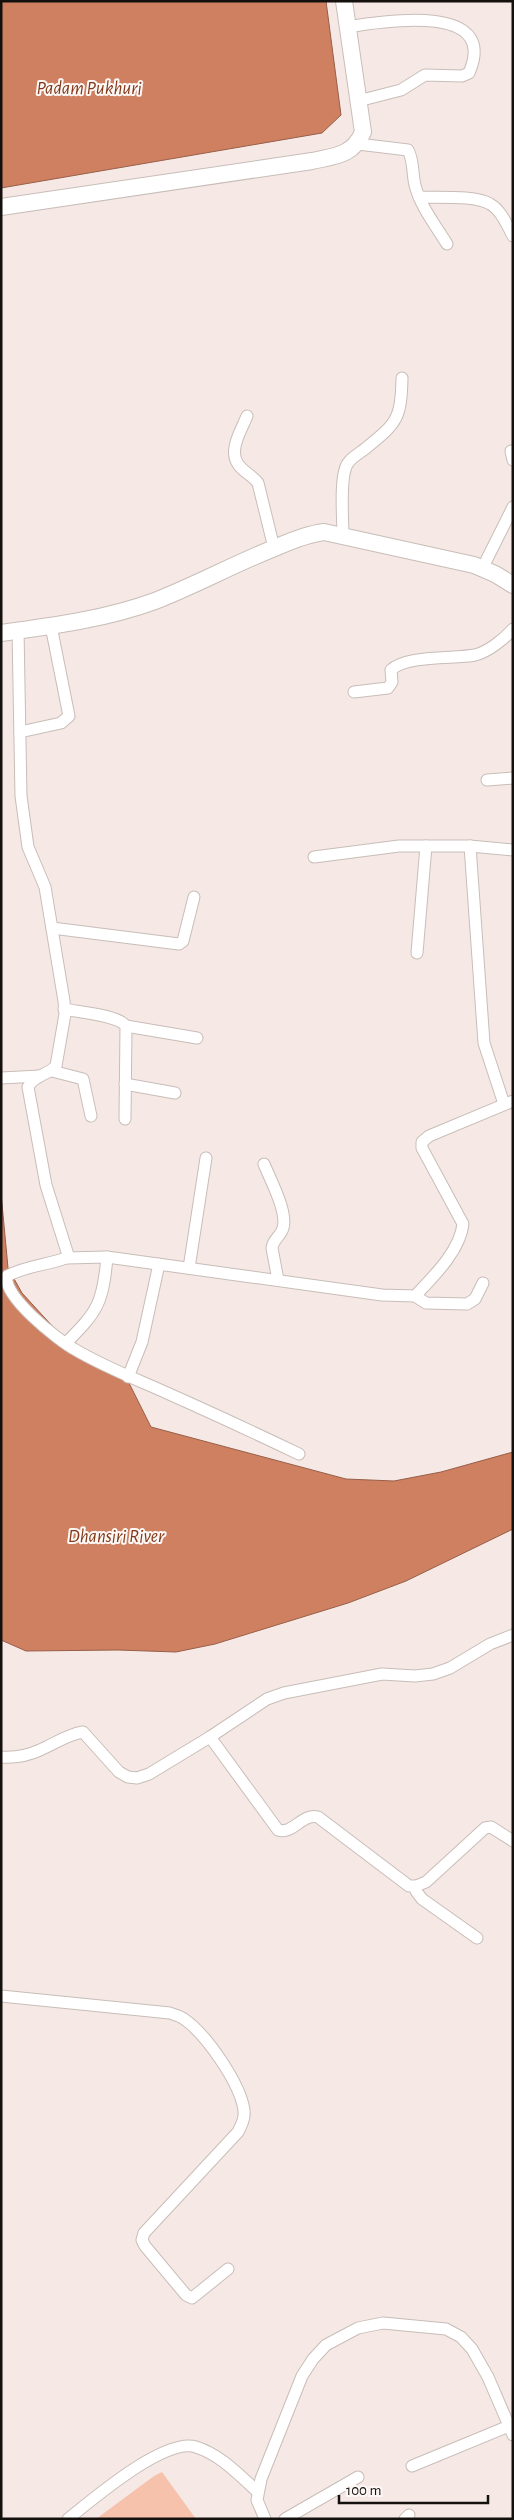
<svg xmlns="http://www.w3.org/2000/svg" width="514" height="2520" font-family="'Alegreya Sans',sans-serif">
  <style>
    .green { fill: #f7c2ac }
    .water { fill: #cf8061; stroke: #975e48 }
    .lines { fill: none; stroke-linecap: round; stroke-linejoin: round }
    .street-casing { stroke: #c8bdb8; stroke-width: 13 }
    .secondary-casing { stroke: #c8bdb8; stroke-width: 18 }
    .street { stroke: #fff; stroke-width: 11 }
    .secondary { stroke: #fff; stroke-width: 16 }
    .labels { text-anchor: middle; stroke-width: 4; stroke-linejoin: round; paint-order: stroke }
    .water-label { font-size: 19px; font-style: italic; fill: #813818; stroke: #fdf8f6 }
  </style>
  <rect width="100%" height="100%" fill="#f6e9e5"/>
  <!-- green -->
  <polygon class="green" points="162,2472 196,2519 96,2519 154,2476"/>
  <!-- water -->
  <g class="water">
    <polygon points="1,1 326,1 341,115 322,133 1,188"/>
    <polygon points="1,1193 8,1268 22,1293 54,1328 110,1371 127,1379 151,1427 346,1479 394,1481 441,1472 513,1452 513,1529 406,1581 348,1603 215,1644 176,1652 118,1650 26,1651 1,1640"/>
  </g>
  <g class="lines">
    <defs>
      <g id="street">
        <path d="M347 27C383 21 500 2 469 73L462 76 425 75 401 90 358 101"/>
        <path d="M358 144 408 150C414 161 412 173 415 185 420 206 436 226 447 244"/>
        <path d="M419 197C437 198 475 195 490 204 501 210 507 225 513 236"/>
        <path d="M247 416C242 429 228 450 238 464 243 472 252 475 258 483L274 548"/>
        <polyline points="511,451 513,460"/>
        <path d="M343 535C343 519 339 475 348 463 352 457 360 453 366 448 397 423 401 419 402 378"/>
        <polyline points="482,569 513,507"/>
        <path d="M18 630 21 796 28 847 45 887 64 1001 65 1014 56 1066C48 1075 34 1075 28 1087L46 1185 68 1255 66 1258C47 1265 25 1266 7 1276 2 1296 58 1340 74 1349 104 1367 136 1379 167 1393 212 1413 255 1433 299 1454"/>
        <path d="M354 692 388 688 392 682 391 670C406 655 454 659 475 655 488 652 504 639 513 629"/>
        <polyline points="20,732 61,723 69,716 51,626"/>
        <polyline points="487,780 513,778"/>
        <polyline points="470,846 484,1043 504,1104"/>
        <polyline points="314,857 399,846 470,846 513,850"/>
        <polyline points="52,928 179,944 183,941 194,897"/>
        <polyline points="417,953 426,846"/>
        <path d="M64 1009C78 1012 118 1015 126 1026L125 1119"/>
        <polyline points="126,1026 197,1038"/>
        <polyline points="52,1071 83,1079 91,1116"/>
        <polyline points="1,1078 40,1076"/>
        <polyline points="125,1084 175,1093"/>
        <path d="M264 1164C270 1179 288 1212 283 1228 281 1236 273 1239 272 1248L278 1280"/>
        <path d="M66 1258 107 1257 382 1295 415 1296C433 1277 460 1251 463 1224L422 1148V1142L429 1136 513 1101"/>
        <polyline points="189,1268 206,1158"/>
        <polyline points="415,1296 426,1303 467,1304 475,1299 483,1283"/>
        <path d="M66 1343C98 1311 103 1303 107 1257"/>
        <polyline points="128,1377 142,1342 159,1264"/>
        <path d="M210 1737 278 1830C293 1835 302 1813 318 1817L409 1886H416L426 1882 485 1828 491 1827 513 1841"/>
        <path d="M1 1757C15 1758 27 1756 40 1750 54 1744 68 1734 83 1732L119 1772 128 1777 137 1778 149 1774 210 1737 267 1699 284 1693 382 1674 415 1676 433 1674 450 1668 490 1644 513 1635"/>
        <polyline points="416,1886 416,1891 422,1899 477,1938"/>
        <path d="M1 1996 170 2013C175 2015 180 2016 184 2019 206 2034 240 2083 244 2110 245 2118 242 2124 238 2132L144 2233 142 2240 145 2246 186 2295 192 2298 228 2269"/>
        <polyline points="412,2466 509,2426"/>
        <path d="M68 2519C93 2499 165 2437 196 2447 221 2455 239 2475 258 2492"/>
        <polyline points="265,2519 257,2500 261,2479 302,2376 313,2359 326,2345 358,2328 383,2323 446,2329 461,2337 472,2349 488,2377 513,2435"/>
        <polyline points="285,2519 358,2477"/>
        <polyline points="405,2519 409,2515"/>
      </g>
      <g id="secondary">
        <path d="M1 207 312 161C334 156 353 156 363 132L344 1"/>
        <path d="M1 633C53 626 106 619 155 601 196 585 236 563 277 547 293 540 308 534 324 532L474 565 495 574 513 585"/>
      </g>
    </defs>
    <!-- street casing -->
    <use href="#street" class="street-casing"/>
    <!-- secondary casing -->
    <use href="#secondary" class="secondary-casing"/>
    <!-- street -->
    <use href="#street" class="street"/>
    <!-- secondary -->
    <use href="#secondary" class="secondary"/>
  </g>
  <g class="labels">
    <!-- water labels -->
    <g class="water-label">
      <text x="89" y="94">Padam Pukhuri</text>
      <text x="116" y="1542">Dhansiri River</text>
    </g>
  </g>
  <!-- border -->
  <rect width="514" height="2520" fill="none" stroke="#14100e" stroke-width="5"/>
  <!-- scale -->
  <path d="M339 2495v8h149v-8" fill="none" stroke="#14100e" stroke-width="2.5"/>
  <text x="346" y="2495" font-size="15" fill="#14100e" stroke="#fdf8f6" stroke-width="4" paint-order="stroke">100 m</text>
</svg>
